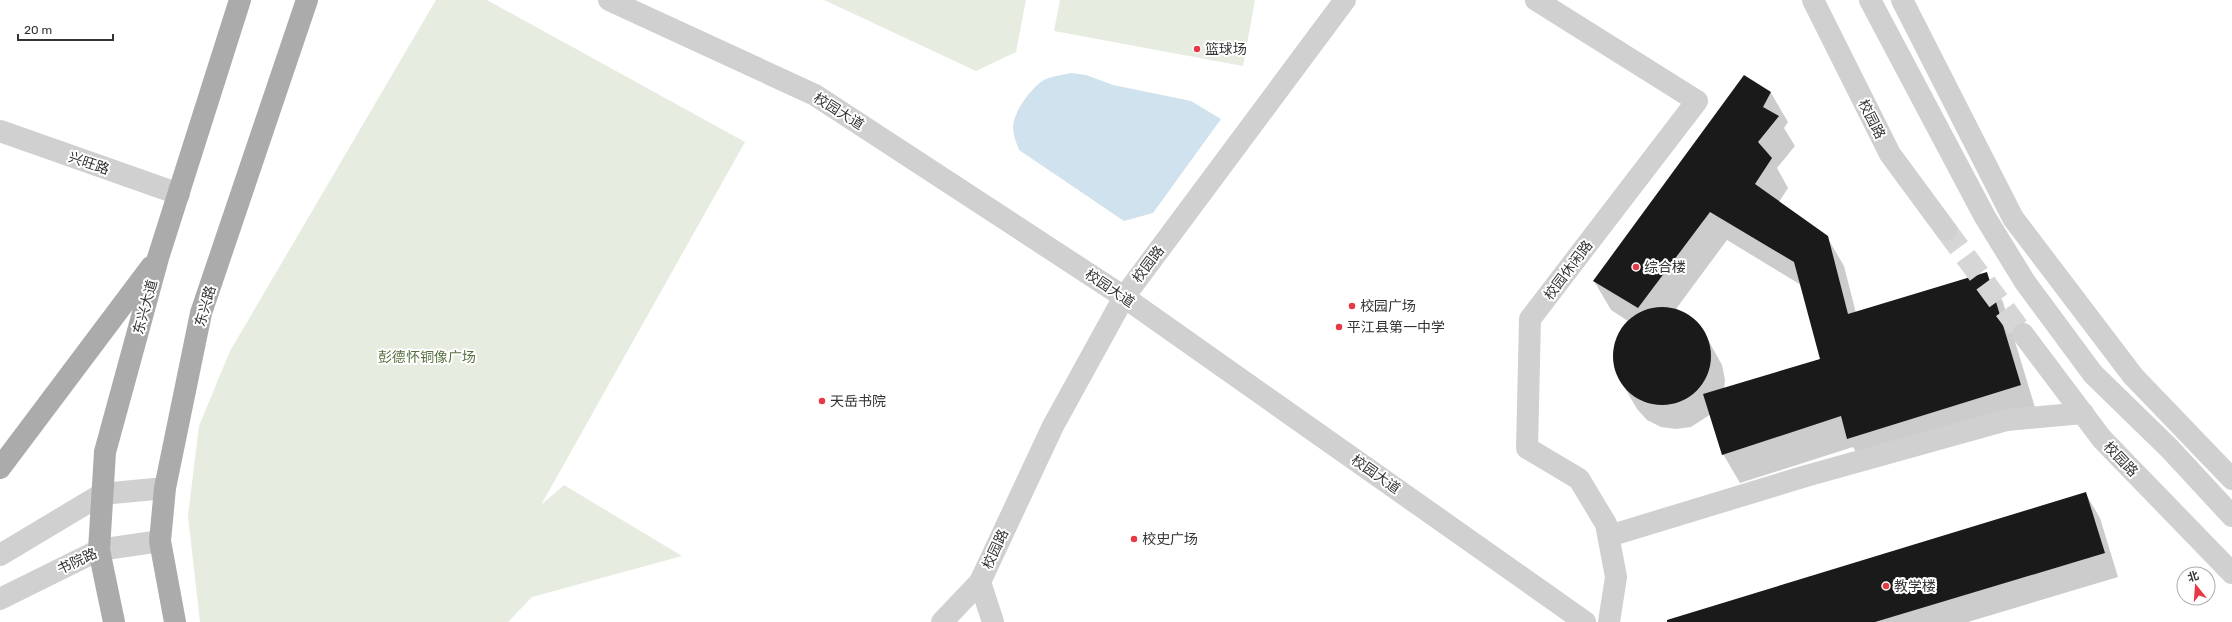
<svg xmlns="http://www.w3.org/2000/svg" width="2232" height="622" font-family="Rubik,'Noto Sans SC',sans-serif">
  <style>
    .green { fill: #e6ecdf }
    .water { fill: #cfe2ee }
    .shadow { fill: #0003; fill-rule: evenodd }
    .building { fill: #1a1a1a }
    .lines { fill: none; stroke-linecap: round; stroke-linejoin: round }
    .minor-tunnel { stroke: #d6d6d6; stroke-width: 22; stroke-dasharray: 22 11; stroke-linecap: butt }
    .minor { stroke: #d0d0d0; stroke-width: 22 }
    .major { stroke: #ababab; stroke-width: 22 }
    .poi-dot { fill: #e63946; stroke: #fff; stroke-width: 1.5 }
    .labels { text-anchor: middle; stroke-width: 4; stroke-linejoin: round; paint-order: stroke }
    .poi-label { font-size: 14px; fill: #333; stroke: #fff; text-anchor: start }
    .street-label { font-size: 14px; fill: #333; stroke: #fff }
    .park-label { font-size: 14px; fill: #56703f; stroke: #fff }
  </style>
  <rect width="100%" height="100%" fill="#fff"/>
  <!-- green -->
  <g class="green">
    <polygon points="436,0 487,0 745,142 541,505 564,485 682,556 532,597 508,622 200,622 188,516 199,426 230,351"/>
    <polygon points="824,0 1026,0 1016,52 976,71"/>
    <polygon points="1060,0 1255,0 1243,66 1054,31"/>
  </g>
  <!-- water -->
  <path class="water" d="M1071 73 1086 75 1113 85 1191 101 1221 119 1153 213 1124 221 1019 150C1016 142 1013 135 1013 126 1014 111 1033 85 1046 79 1053 76 1063 75 1071 73Z"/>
  <!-- shadow -->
  <g class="shadow">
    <path d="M1744 76 1771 93 1788 122 1784 128 1795 146 1777 168 1788 188 1779 202 1827 237 1844 266 1856 313 1986 273 2003 302 2037 414 1865 468 1853 447 1740 483 1723 454 1711 414 1691 427 1676 429 1661 427 1647 420 1637 409 1615 371 1613 356 1616 341 1622 327 1628 321 1611 310 1594 281ZM1727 240 1801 285 1822 360 1724 389 1725 380 1722 365 1701 327 1690 316 1676 309Z"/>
    <polygon points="2086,494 2100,518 2118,577 1968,622 1668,622"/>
  </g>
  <!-- building -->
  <g class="building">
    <polygon points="1744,75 1771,92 1763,107 1779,116 1758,142 1772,158 1755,184 1828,236 1848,314 1987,272 2021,385 1847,439 1841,416 1722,455 1703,394 1820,359 1794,262 1710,212 1638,308 1593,281"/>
    <circle cx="1662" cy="356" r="49"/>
    <polygon points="2086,492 2105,553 1875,622 1667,622 1667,620"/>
  </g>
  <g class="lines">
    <!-- minor-tunnel -->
    <polyline class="minor-tunnel" points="1946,230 2023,334"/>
    <!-- minor -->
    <g class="minor">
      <polyline points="609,0 815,95 1124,297 1585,622"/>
      <polyline points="1536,0 1697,101 1530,319 1527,448 1579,479 1606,524 1616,577 1609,622"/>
      <polyline points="1813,0 1890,154 1946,230"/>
      <polyline points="1870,0 1985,217 2025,282 2093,374 2169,448 2232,516"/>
      <polyline points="1902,0 2013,218 2133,376 2232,479"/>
      <polyline points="0,131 179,194"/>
      <polyline points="2023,334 2102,439 2232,573"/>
      <polyline points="1609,536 1806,476 2007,420 2083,413"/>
      <polyline points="0,555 102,494 165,488"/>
      <polyline points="0,599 99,550 160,541"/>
      <polyline points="942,622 980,582"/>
      <polyline points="993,622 980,582 1053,426 1124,297 1345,0"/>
    </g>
    <!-- major -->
    <g class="major">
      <polyline points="0,468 151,267"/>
      <polyline points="114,622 99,550 105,452 158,258 240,0"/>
      <polyline points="175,622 160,541 165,488 201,313 307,0"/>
    </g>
  </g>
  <!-- markers -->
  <g class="poi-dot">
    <circle cx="1197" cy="49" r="4"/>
    <circle cx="1636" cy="267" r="4"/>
    <circle cx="1352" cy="306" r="4"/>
    <circle cx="1339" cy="327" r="4"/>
    <circle cx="822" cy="401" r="4"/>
    <circle cx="1134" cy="539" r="4"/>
    <circle cx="1886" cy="586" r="4"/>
  </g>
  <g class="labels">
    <!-- poi labels -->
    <g class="poi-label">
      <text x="1205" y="54">篮球场</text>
      <text x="1644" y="272">综合楼</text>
      <text x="1360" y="311">校园广场</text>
      <text x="1347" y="332">平江县第一中学</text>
      <text x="830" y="406">天岳书院</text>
      <text x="1142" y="544">校史广场</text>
      <text x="1894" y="591">教学楼</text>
    </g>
    <!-- street labels -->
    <g class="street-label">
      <text transform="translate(839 111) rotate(32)" y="5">校园大道</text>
      <text transform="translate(1872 119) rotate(63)" y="5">校园路</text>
      <text transform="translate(89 163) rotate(19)" y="5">兴旺路</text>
      <text transform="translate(1148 264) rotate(-53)" y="5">校园路</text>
      <text transform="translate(1568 270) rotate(-53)" y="5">校园休闲路</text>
      <text transform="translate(1110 288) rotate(34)" y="5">校园大道</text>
      <text transform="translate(205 306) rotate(-74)" y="5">东兴路</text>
      <text transform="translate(145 307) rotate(-75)" y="5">东兴大道</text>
      <text transform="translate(2121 459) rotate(46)" y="5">校园路</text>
      <text transform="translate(1376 474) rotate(35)" y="5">校园大道</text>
      <text transform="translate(995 549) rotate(-65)" y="5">校园路</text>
      <text transform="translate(77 561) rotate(-25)" y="5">书院路</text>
    </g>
    <!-- park labels -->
    <g class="park-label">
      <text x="427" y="362">彭德怀铜像广场</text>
    </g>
  </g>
  <!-- north arrow -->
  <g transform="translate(2196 586) rotate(343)"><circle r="19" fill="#ffffff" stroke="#adadad"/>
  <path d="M0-3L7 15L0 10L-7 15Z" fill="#e63946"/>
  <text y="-6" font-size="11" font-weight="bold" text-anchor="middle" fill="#333333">北</text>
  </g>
  <!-- scale -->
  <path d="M18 34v6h95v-6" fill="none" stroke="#333333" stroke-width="2"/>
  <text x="24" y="34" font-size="12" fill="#333333" stroke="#ffffff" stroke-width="3" paint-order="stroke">20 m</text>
</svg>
